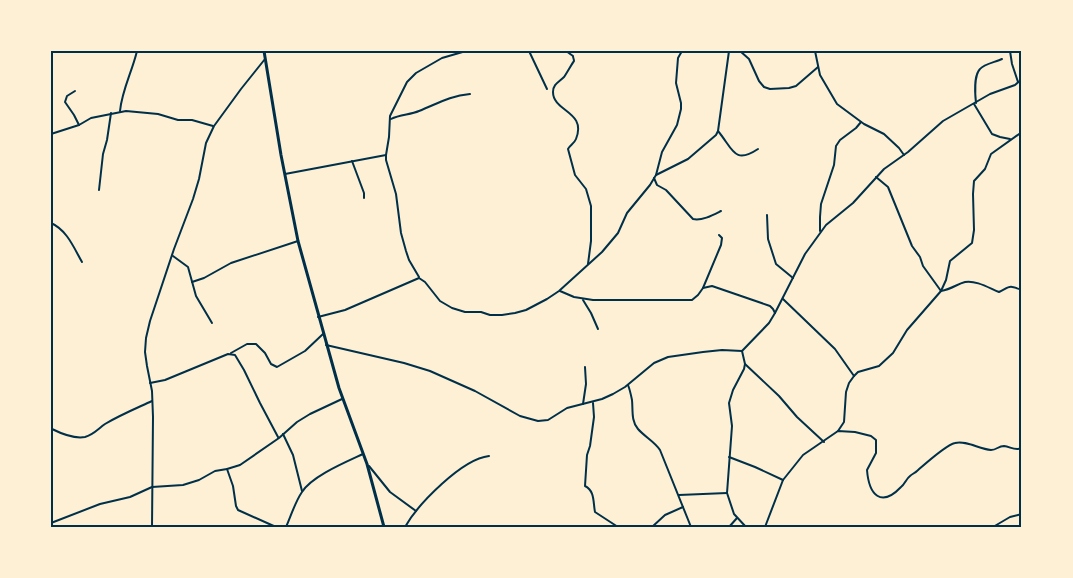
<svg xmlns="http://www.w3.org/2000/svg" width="1073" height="578" font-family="'Fira Sans Condensed',sans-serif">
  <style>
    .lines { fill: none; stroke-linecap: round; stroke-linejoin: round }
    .minor { stroke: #003049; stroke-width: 2 }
    .tertiary { stroke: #003049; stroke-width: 3 }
    .neatline { fill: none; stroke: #003049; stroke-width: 2 }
  </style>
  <rect width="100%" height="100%" fill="#fdf0d5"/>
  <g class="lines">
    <!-- minor -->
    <g class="minor">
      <polyline points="529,51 547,89"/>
      <path d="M566 51 573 56C573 58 574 59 574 61 573 62 565 76 564 77 559 82 553 84 553 92 553 112 587 111 576 139 574 144 570 145 568 149L575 175 586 189 591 206V241L588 264"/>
      <polyline points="740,51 749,59 759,81 764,87 770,89 789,88 796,86 818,67"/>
      <polyline points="815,51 820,75 837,104 864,124 884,134 899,148 904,155"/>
      <polyline points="1010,51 1012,64 1018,82"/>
      <polyline points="75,91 67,96 65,102 74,115 79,125"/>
      <path d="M976 103C975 94 974 75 980 69 984 64 996 62 1002 59"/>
      <polyline points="974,104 992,134 1000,137 1010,139"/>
      <path d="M120 111C122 90 132 72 137 51"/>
      <path d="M391 119C400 114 410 115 419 111 437 104 449 96 470 94"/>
      <path d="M718 131C733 149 734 165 758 149"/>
      <polyline points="51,134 79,125 91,118 126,111 158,114 178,120 192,120 213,126"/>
      <polyline points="352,161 364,193 364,198"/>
      <polyline points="285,174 386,155"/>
      <polyline points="656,175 662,152 677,125 681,109 681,103 676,83 678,58 682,51"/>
      <path d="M876 177 888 187 912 246 920 257 923 266 941 291C952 289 957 284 965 282 976 280 989 288 999 292 1011 286 1008 285 1022 290"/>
      <path d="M654 178 657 185 666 190 693 219C702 221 713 215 721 211"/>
      <polyline points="99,190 103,154 107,140 111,113"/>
      <polyline points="767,215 768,239 776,264 793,278"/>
      <path d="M51 223C67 230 74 248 82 262"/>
      <polyline points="820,231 820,217 821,204 834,165 836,146 840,140 856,128 861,122"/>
      <polyline points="173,256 188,267 196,296 212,323"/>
      <polyline points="419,277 409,260 406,251 401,233 396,194 386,160 386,155 389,137 390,116 407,82 416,73 442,58 466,51"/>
      <polyline points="192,282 204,278 231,263 298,241"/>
      <polyline points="703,288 721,245 722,238 719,235"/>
      <polyline points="560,291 574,297 593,300 692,300 698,295 703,288 712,286 770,306 773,309 775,313"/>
      <polyline points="783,299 835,349 854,376"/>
      <polyline points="583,300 591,313 598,329"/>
      <polyline points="318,317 345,310 419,278 425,282 440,301 452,308 465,312 481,312 490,315 502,315 515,313 526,310 547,299 559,291 602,252 618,233 627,213 650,185 656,175 688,159 716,135 718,131 729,51"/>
      <polyline points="326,345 404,363 430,371 475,391 520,416 538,421 548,420 567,408 602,399 613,394 625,387 654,363 668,357 703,352 722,350 742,351 769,323 775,313 805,254 826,225 853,203 884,169 908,152 943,121 990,94 1015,85 1022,79"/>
      <polyline points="742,351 745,364 744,369 733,390 729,403 732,426 727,493 734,514 746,527"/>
      <polyline points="231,353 247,344 256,344 265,353 271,364 277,367 305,351 323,334"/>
      <polyline points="745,364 779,396 797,417 824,442"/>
      <polyline points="150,383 165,380 228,354 235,355 244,370 260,403 278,437"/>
      <path d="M628 385C630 390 631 395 632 400 633 410 631 421 638 429 645 437 655 442 660 450L691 527"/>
      <path d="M593 403 594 417 590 446 587 455 585 486C595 491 593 502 595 512L618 527"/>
      <polyline points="583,404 586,384 585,367"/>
      <path d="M51 428 52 429C62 434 74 439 85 437 93 435 98 429 105 424 120 415 137 408 152 401"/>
      <polyline points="838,431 844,422 846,392 849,383 854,376 858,372 879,366 893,353 907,330 941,291 946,280 950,261 972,243 974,230 973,194 974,181 985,169 991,154 1022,132"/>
      <polyline points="283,434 293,455 302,491"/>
      <polyline points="729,457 755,467 783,480"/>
      <polyline points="369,466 390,492 416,511"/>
      <polyline points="227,469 233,486 236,506 238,510 276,527"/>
      <polyline points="679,495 727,493"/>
      <polyline points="51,523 100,504 130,497 152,487 183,485 199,480 215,471 227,469 240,465 279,438 297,422 310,414 342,399"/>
      <polyline points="152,527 153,417 152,391 147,366 145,352 146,338 150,321 174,249 193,199 199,179 206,143 214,126 241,89 265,59"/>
      <path d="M286 527C291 516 295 502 302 492 312 476 346 462 363 454"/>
      <path d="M405 527C418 504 462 459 489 456"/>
      <polyline points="652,527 665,515 683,507"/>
      <polyline points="729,527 737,518"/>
      <path d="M765 527 783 480 803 455 838 431 855 432 871 436 876 440V453L867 470C869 495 881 508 901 487 905 484 906 479 910 476 912 474 915 473 917 471 925 464 946 445 955 443 966 440 979 449 991 450 997 450 998 446 1004 446 1011 447 1015 451 1022 448"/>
      <polyline points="993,527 1010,517 1022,514"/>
    </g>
    <!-- tertiary -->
    <polyline class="tertiary" points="264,51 281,155 298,241 339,388 367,464 384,527"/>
  </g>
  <!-- border -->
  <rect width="1073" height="578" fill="none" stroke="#fdf0d5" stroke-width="105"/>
  <rect x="52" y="52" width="968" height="474" class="neatline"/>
</svg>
